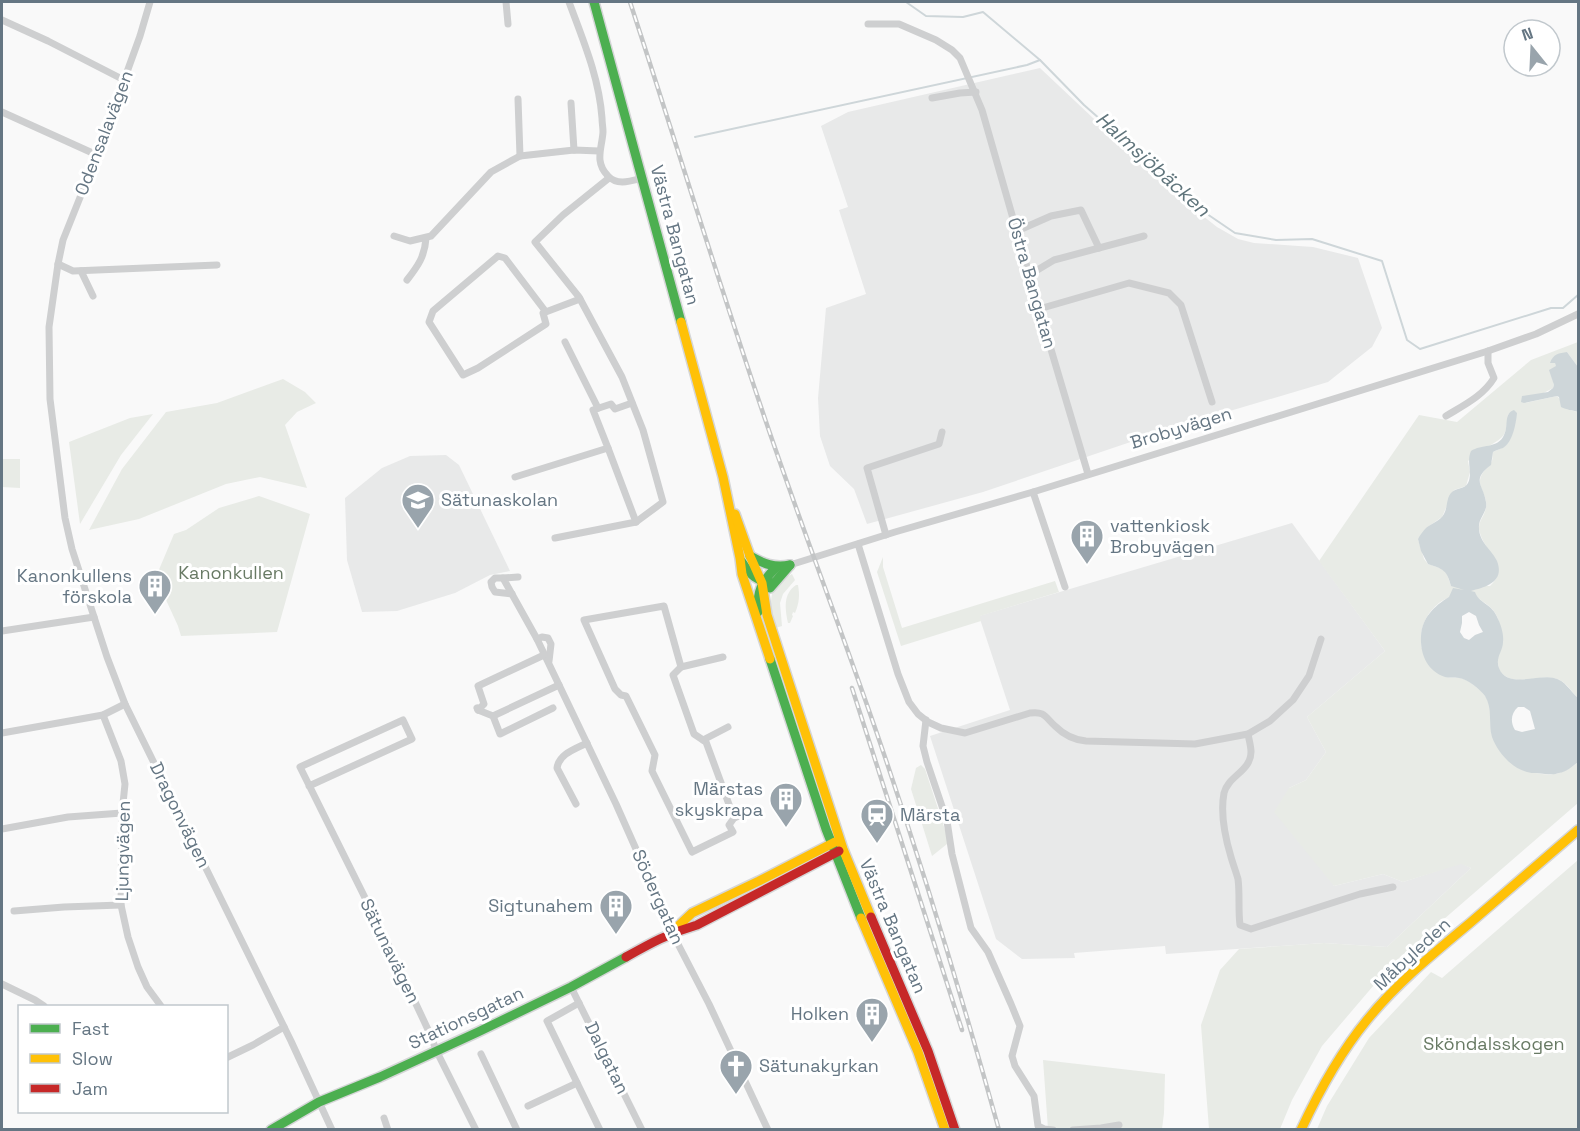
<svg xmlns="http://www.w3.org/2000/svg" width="1580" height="1131" font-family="'Space Grotesk',sans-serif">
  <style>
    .built { fill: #e8e9e9 }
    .green { fill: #e8ebe6; fill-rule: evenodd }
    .water { fill: #ced6d9; fill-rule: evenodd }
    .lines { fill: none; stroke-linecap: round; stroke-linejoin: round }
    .stream { stroke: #ced6d9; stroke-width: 2 }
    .fast-casing { stroke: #d5d6d7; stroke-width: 12 }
    .slow-casing { stroke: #d5d6d7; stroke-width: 12 }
    .jam-casing { stroke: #d5d6d7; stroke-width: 12 }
    .street { stroke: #cecfd0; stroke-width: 7 }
    .fast { stroke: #4caf50; stroke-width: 9 }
    .slow { stroke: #ffc107; stroke-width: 9 }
    .jam { stroke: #c62828; stroke-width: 9 }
    .rail-casing { stroke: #c3c5c6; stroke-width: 4.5 }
    .rail { stroke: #fff; stroke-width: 2; stroke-dasharray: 7; stroke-linecap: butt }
    .labels { text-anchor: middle; stroke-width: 6; stroke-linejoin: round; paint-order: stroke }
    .street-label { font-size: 18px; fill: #657683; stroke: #fff }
    .poi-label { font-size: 18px; fill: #657683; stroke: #fff; text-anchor: start }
    .park-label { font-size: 18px; fill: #687a64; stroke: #fff }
    .water-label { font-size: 20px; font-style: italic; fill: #60757c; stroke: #fff }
  </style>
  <rect width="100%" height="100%" fill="#f9f9f9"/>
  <!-- built -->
  <g class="built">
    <polygon points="1040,68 1093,118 1144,159 1183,200 1217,227 1238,239 1254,243 1313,247 1358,258 1382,328 1372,347 1328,382 1169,429 983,492 867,524 854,489 830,466 820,436 818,398 826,308 866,294 839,210 848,207 821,126 848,112"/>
    <polygon points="446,455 459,465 510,571 490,575 455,593 397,611 362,612 347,560 345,498 382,468 410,456"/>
    <polygon points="1292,523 1385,651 1307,717 1326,752 1306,780 1289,788 1334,886 1383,874 1403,882 1461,863 1471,868 1387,947 1324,943 1166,954 1165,946 1074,953 1075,958 1022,959 996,939 930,736 1010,710 979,616"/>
  </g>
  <!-- green -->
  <g class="green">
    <path d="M1578 342V367L1567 352 1551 363H1555L1557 367 1552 377 1554 385 1553 388 1525 403 1557 396 1570 410 1578 412V698C1573 694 1569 686 1563 682 1546 670 1522 687 1505 676 1485 663 1517 624 1485 603 1481 601 1477 596 1474 595 1464 593 1446 597 1439 603 1428 612 1421 624 1421 638 1421 653 1425 659 1436 669 1439 672 1443 676 1447 677 1451 678 1456 677 1460 678 1469 680 1481 690 1486 697 1493 709 1488 724 1493 737 1501 761 1534 780 1559 773 1566 771 1573 766 1578 762V803L1391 965 1322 1046 1292 1100 1280 1129H1209L1201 1025 1220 970 1239 949 1324 943 1387 947 1471 868 1461 864 1403 882 1383 874 1334 886 1274 812 1289 788 1306 780 1326 752 1307 717 1385 651 1319 561 1419 415 1457 422 1531 360ZM1508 414 1516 419 1508 443 1504 447 1493 452C1492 455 1493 458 1492 461 1489 468 1481 471 1480 480 1479 490 1488 497 1486 507 1485 517 1476 522 1480 533 1485 552 1511 567 1490 586H1451L1447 574 1443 569 1428 564 1424 559 1418 539 1429 526 1442 517 1454 490 1466 486 1470 472 1468 461C1474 457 1479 452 1485 449 1504 436 1506 439 1508 414Z"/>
    <polygon points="283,379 305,392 316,403 297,412 285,425 307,488 260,477 226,484 139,519 89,530 122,469 166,412 217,403"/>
    <polygon points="153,414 121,455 80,524 69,442 130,418"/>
    <polygon points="2,459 20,459 20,488 2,487"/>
    <polygon points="259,496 310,514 277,632 181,636 178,626 161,589 168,582 166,578 158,572 174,534 186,530 219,508"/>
    <polygon points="883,557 883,567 902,628 1055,581 1059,592 980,616 981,621 901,646 877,572"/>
    <path d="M792 574 795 580 783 594 780 603 782 626 775 628C770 603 765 588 792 574Z"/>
    <path d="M796 585H798C800 596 799 603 795 613L793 612 792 615 793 616 790 623H788C785 608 783 594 796 585Z"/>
    <polygon points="921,765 925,769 947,836 947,844 932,856 911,789 916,768"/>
    <polygon points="1578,860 1578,1129 1317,1129 1327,1106 1369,1038 1431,972 1442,978"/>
    <polygon points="1043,1060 1165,1074 1164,1113 1162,1129 1048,1129"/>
  </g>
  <!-- water -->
  <g class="water">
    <path d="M1567 352 1578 367V412C1572 410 1567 410 1561 407L1559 397 1557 396 1524 403 1521 402 1522 396 1548 392 1553 388 1554 385 1549 370 1556 366 1555 363H1550C1553 354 1559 353 1567 352Z"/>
    <path d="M1514 410 1517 413C1516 423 1513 442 1503 448 1500 449 1496 450 1493 452L1491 465C1471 480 1483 484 1486 502 1488 512 1478 518 1479 528 1479 542 1492 550 1497 561 1505 582 1486 587 1471 591L1475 592C1479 604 1492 603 1498 619 1501 625 1504 635 1503 642 1503 651 1495 658 1499 668 1507 689 1538 674 1554 678 1565 680 1570 691 1578 698V762C1573 766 1566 772 1559 773 1554 775 1550 774 1545 774 1539 773 1533 774 1527 772 1511 768 1497 751 1492 737 1488 723 1493 709 1485 696 1480 689 1467 679 1459 678 1454 677 1449 678 1445 677 1427 671 1420 654 1421 636 1422 618 1434 606 1449 597L1453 588 1464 590 1451 586C1447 570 1443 569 1428 564L1421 551 1418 539C1420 535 1423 531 1426 528 1432 523 1440 521 1444 514 1448 507 1446 497 1452 492 1456 488 1465 489 1468 483 1473 473 1466 462 1471 451 1481 444 1498 449 1504 435 1509 426 1503 414 1514 410ZM1469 612 1476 616 1479 625 1483 632 1475 635 1469 640 1464 638 1460 632 1462 623V616ZM1518 707H1524L1530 711 1535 729 1522 732 1515 730C1510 722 1511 713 1518 707Z"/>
  </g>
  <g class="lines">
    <!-- stream -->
    <g class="stream">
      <polyline points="906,2 926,16 963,17 983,12 1040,60"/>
      <polyline points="695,137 1027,65 1040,60 1084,105 1134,149 1188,201 1235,233 1276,240 1312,239 1382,261 1407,340 1420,349 1551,308 1563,308 1578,295"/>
    </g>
    <defs>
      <g id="fast">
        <polyline points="594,2 681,322"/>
        <path d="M750 556C764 564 774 568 790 565"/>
        <path d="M742 562C750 575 757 582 773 583"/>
        <polyline points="770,588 790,565"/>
        <path d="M758 612C757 593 761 581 776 568"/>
        <polyline points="770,659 826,829 861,918"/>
        <polyline points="271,1130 319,1102 380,1077 478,1032 571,987 626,957"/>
      </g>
      <g id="slow">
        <polyline points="681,322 723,477 740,558 742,574 770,659"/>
        <polyline points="735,514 750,556 762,583 767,615 843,849 871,917"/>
        <polyline points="861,918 918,1052 945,1130"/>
        <polyline points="674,930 692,913 759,881 835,842"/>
        <path d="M1301 1130C1319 1091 1340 1053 1367 1020 1397 983 1434 953 1470 923 1506 892 1542 861 1578 830"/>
      </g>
      <g id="jam">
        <polyline points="871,917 928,1051 955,1130"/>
        <path d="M626 957C651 943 669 933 697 925L839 851"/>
      </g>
    </defs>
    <!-- fast casing -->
    <use href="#fast" class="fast-casing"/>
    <!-- slow casing -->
    <use href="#slow" class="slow-casing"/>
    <!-- jam casing -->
    <use href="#jam" class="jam-casing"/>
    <!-- street -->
    <g class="street">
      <polyline points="150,2 140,36 97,155 63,240 58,264 49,327 50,399 65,518 72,549 107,657 125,704 291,1041 332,1130"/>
      <polyline points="506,2 508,24"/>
      <path d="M569 2C583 40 599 77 602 118 602 123 603 127 603 132 602 148 594 162 608 176 617 186 631 181 643 178"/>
      <polyline points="2,20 48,41 124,80"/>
      <polyline points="868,24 899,24 936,40 952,50 960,58 982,110 1039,309 1088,474"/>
      <polyline points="932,98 960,93 976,92"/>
      <polyline points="518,99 520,156"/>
      <polyline points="571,103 574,150"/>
      <polyline points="2,112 97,155"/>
      <polyline points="609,178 563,215 535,242 579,297 622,377 643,430 663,502 636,522"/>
      <polyline points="1017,231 1051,216 1081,210 1099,248"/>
      <polyline points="394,236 410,241 431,236 491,172 520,156 574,150 599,151"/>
      <polyline points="58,264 73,271 217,265"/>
      <polyline points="81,271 93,296"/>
      <polyline points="1029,275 1054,260 1144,236"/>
      <path d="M407 280C418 266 425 256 426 238"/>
      <polyline points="1039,309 1129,283 1169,293 1181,305 1212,402"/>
      <polyline points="546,312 505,258 498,256 433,311 429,322 463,375 478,368 546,324 543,313 580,299"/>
      <polyline points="565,342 598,408"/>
      <path d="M1446 416C1464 405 1483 396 1494 378L1488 363V351"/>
      <polyline points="515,477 608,448 593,410 611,404 615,409 632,403"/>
      <polyline points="1033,492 1065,587"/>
      <polyline points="886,535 867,468 939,444 942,432"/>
      <polyline points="555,538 636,522 608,448"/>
      <path d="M858 544 898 674 909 702 918 714 928 722 941 728 965 733 1030 713C1045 711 1045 717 1055 726 1063 734 1074 740 1086 741L1195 744 1248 734 1270 721 1293 700 1309 676 1321 639"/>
      <polyline points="790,565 895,532 1033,492 1488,351 1536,334 1578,314"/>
      <polyline points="518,577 503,578 537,639 616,804 679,946 709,1004 768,1130"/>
      <polyline points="503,578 495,578 491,582 492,587 495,592 512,594"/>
      <polyline points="2,631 94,617"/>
      <polyline points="537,639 542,637 548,638 551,644 549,661"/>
      <polyline points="723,657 681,667 664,606 584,620 615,689 621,695 626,696 655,755 652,771 692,852 733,832 729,825 734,818 757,809"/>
      <polyline points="681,667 673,675 694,734 706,742 734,818"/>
      <polyline points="477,708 478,710 493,716 500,734 553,708"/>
      <polyline points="478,710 484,704 478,686 544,655"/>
      <polyline points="103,715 121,761 125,784 122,813 121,905 128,937 138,967 147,987 161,1006"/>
      <polyline points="493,716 559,685"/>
      <polyline points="926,720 923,746 927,762 947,821 952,854 971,928 988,952 1011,1004 1020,1026 1012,1056 1015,1066 1034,1096 1038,1126 1044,1129 1053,1130"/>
      <polyline points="2,733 103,715 125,704"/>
      <path d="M1248 734C1249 740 1251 746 1251 752 1251 771 1228 776 1224 793 1220 814 1225 837 1231 857 1233 864 1236 872 1238 879 1240 894 1238 910 1240 925L1251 929 1360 894 1393 887"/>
      <polyline points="703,740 728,727"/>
      <polyline points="309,786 412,739 403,720 300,767 386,940 431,1036 436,1050 476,1130"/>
      <path d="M576 804 557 768C559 754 575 749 587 743"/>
      <polyline points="2,829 68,817 122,813"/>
      <polyline points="14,911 64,907 121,905"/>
      <polyline points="2,984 35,1000 44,1006"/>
      <polyline points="571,987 642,1130"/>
      <polyline points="579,1003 547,1021 600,1130"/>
      <polyline points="481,1054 517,1130"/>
      <polyline points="226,1058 253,1045 284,1027"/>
      <polyline points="528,1106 577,1083"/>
      <polyline points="384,1118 388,1130"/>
      <polyline points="1073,1130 1101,1128 1119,1125"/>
    </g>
    <!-- fast -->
    <use href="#fast" class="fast"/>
    <!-- slow -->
    <use href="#slow" class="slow"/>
    <!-- jam -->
    <use href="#jam" class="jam"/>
    <defs>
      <g id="rail">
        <path d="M630 2C674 136 715 271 760 404 796 512 837 618 874 725 920 858 961 993 999 1130"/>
        <polyline points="852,688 962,1030"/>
      </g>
    </defs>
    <!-- rail casing -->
    <use href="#rail" class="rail-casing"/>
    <!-- rail -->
    <use href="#rail" class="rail"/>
  </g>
  <!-- icons -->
  <defs>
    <symbol id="school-pin" viewBox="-11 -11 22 30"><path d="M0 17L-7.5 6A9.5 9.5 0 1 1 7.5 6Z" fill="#99a4ac" stroke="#fff"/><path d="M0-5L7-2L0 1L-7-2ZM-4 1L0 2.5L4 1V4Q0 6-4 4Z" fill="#fff"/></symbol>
    <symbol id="building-pin" viewBox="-11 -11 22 30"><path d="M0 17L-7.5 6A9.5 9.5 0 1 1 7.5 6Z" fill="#99a4ac" stroke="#fff"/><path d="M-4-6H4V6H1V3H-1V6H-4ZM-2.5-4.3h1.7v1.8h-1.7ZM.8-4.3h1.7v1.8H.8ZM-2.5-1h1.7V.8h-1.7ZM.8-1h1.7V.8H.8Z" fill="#fff"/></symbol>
    <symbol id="station-pin" viewBox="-11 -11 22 30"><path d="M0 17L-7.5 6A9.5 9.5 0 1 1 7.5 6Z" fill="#99a4ac" stroke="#fff"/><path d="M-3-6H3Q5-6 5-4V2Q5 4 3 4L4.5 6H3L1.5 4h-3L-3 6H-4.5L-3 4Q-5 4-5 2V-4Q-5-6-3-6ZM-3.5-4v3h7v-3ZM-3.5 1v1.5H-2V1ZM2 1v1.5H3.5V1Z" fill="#fff"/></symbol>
    <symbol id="church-pin" viewBox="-11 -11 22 30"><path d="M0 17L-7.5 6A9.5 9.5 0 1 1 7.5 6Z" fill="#99a4ac" stroke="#fff"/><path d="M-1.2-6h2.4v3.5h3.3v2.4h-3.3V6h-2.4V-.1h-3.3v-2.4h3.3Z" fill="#fff"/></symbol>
  </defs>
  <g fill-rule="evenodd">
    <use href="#school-pin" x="399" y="481" width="38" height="52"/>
    <use href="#building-pin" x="1068" y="517" width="38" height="52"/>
    <use href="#building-pin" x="136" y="567" width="38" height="52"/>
    <use href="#building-pin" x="767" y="780" width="38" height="52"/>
    <use href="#station-pin" x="858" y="796" width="38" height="52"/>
    <use href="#building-pin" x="597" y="887" width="38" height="52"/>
    <use href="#building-pin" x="853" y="995" width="38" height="52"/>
    <use href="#church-pin" x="717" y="1047" width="38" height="52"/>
  </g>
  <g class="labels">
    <!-- street labels -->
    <g class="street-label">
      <text transform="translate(104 133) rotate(-69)" y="6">Odensalavägen</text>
      <text transform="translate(675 235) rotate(75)" y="6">Västra Bangatan</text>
      <text transform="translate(1032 283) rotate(74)" y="6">Östra Bangatan</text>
      <text transform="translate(1181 428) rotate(-17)" y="6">Brobyvägen</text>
      <text transform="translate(180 815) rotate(64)" y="6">Dragonvägen</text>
      <text transform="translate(123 851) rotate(-89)" y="6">Ljungvägen</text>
      <text transform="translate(658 897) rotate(66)" y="6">Södergatan</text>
      <text transform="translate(893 926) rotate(67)" y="6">Västra Bangatan</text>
      <text transform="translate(390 951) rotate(64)" y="6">Sätunavägen</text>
      <text transform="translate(1412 954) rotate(-43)" y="6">Måbyleden</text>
      <text transform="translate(466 1018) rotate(-25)" y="6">Stationsgatan</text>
      <text transform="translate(607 1058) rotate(64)" y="6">Dalgatan</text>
    </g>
    <!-- poi labels -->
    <g class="poi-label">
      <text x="441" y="506">Sätunaskolan</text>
      <text x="1110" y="532">vattenkiosk<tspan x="1110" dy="21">Brobyvägen</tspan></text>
      <text x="132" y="582" text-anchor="end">Kanonkullens<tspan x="132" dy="21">förskola</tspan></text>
      <text x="763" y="795" text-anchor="end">Märstas<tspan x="763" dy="21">skyskrapa</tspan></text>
      <text x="900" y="821">Märsta</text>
      <text x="593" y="912" text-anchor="end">Sigtunahem</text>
      <text x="849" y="1020" text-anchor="end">Holken</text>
      <text x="759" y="1072">Sätunakyrkan</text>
    </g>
    <!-- park labels -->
    <g class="park-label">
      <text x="231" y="579">Kanonkullen</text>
      <text x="1494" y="1050">Sköndalsskogen</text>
    </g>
    <!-- water labels -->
    <g class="water-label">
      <text transform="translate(1153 164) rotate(42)" y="7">Halmsjöbäcken</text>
    </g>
  </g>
  <!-- border -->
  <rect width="1580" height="1131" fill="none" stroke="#657683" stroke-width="6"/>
  <!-- legend -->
  <rect x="18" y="1005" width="210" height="108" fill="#ffffff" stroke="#c1c8cd" stroke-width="1.5"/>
  <rect x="30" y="1024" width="30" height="9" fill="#4caf50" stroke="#c1c8cd" stroke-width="1.5"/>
  <text x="72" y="1035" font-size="18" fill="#657683">Fast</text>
  <rect x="30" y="1054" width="30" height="9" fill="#ffc107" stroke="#c1c8cd" stroke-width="1.5"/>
  <text x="72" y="1065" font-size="18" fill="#657683">Slow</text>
  <rect x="30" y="1084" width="30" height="9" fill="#c62828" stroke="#c1c8cd" stroke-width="1.5"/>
  <text x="72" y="1095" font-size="18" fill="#657683">Jam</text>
  <!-- north arrow -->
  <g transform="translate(1532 48) rotate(342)"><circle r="28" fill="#ffffff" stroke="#c1c8cd" stroke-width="1.5"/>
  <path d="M0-4.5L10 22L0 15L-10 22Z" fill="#99a4ac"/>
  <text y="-9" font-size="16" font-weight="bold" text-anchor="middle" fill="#657683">N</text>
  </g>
</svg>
